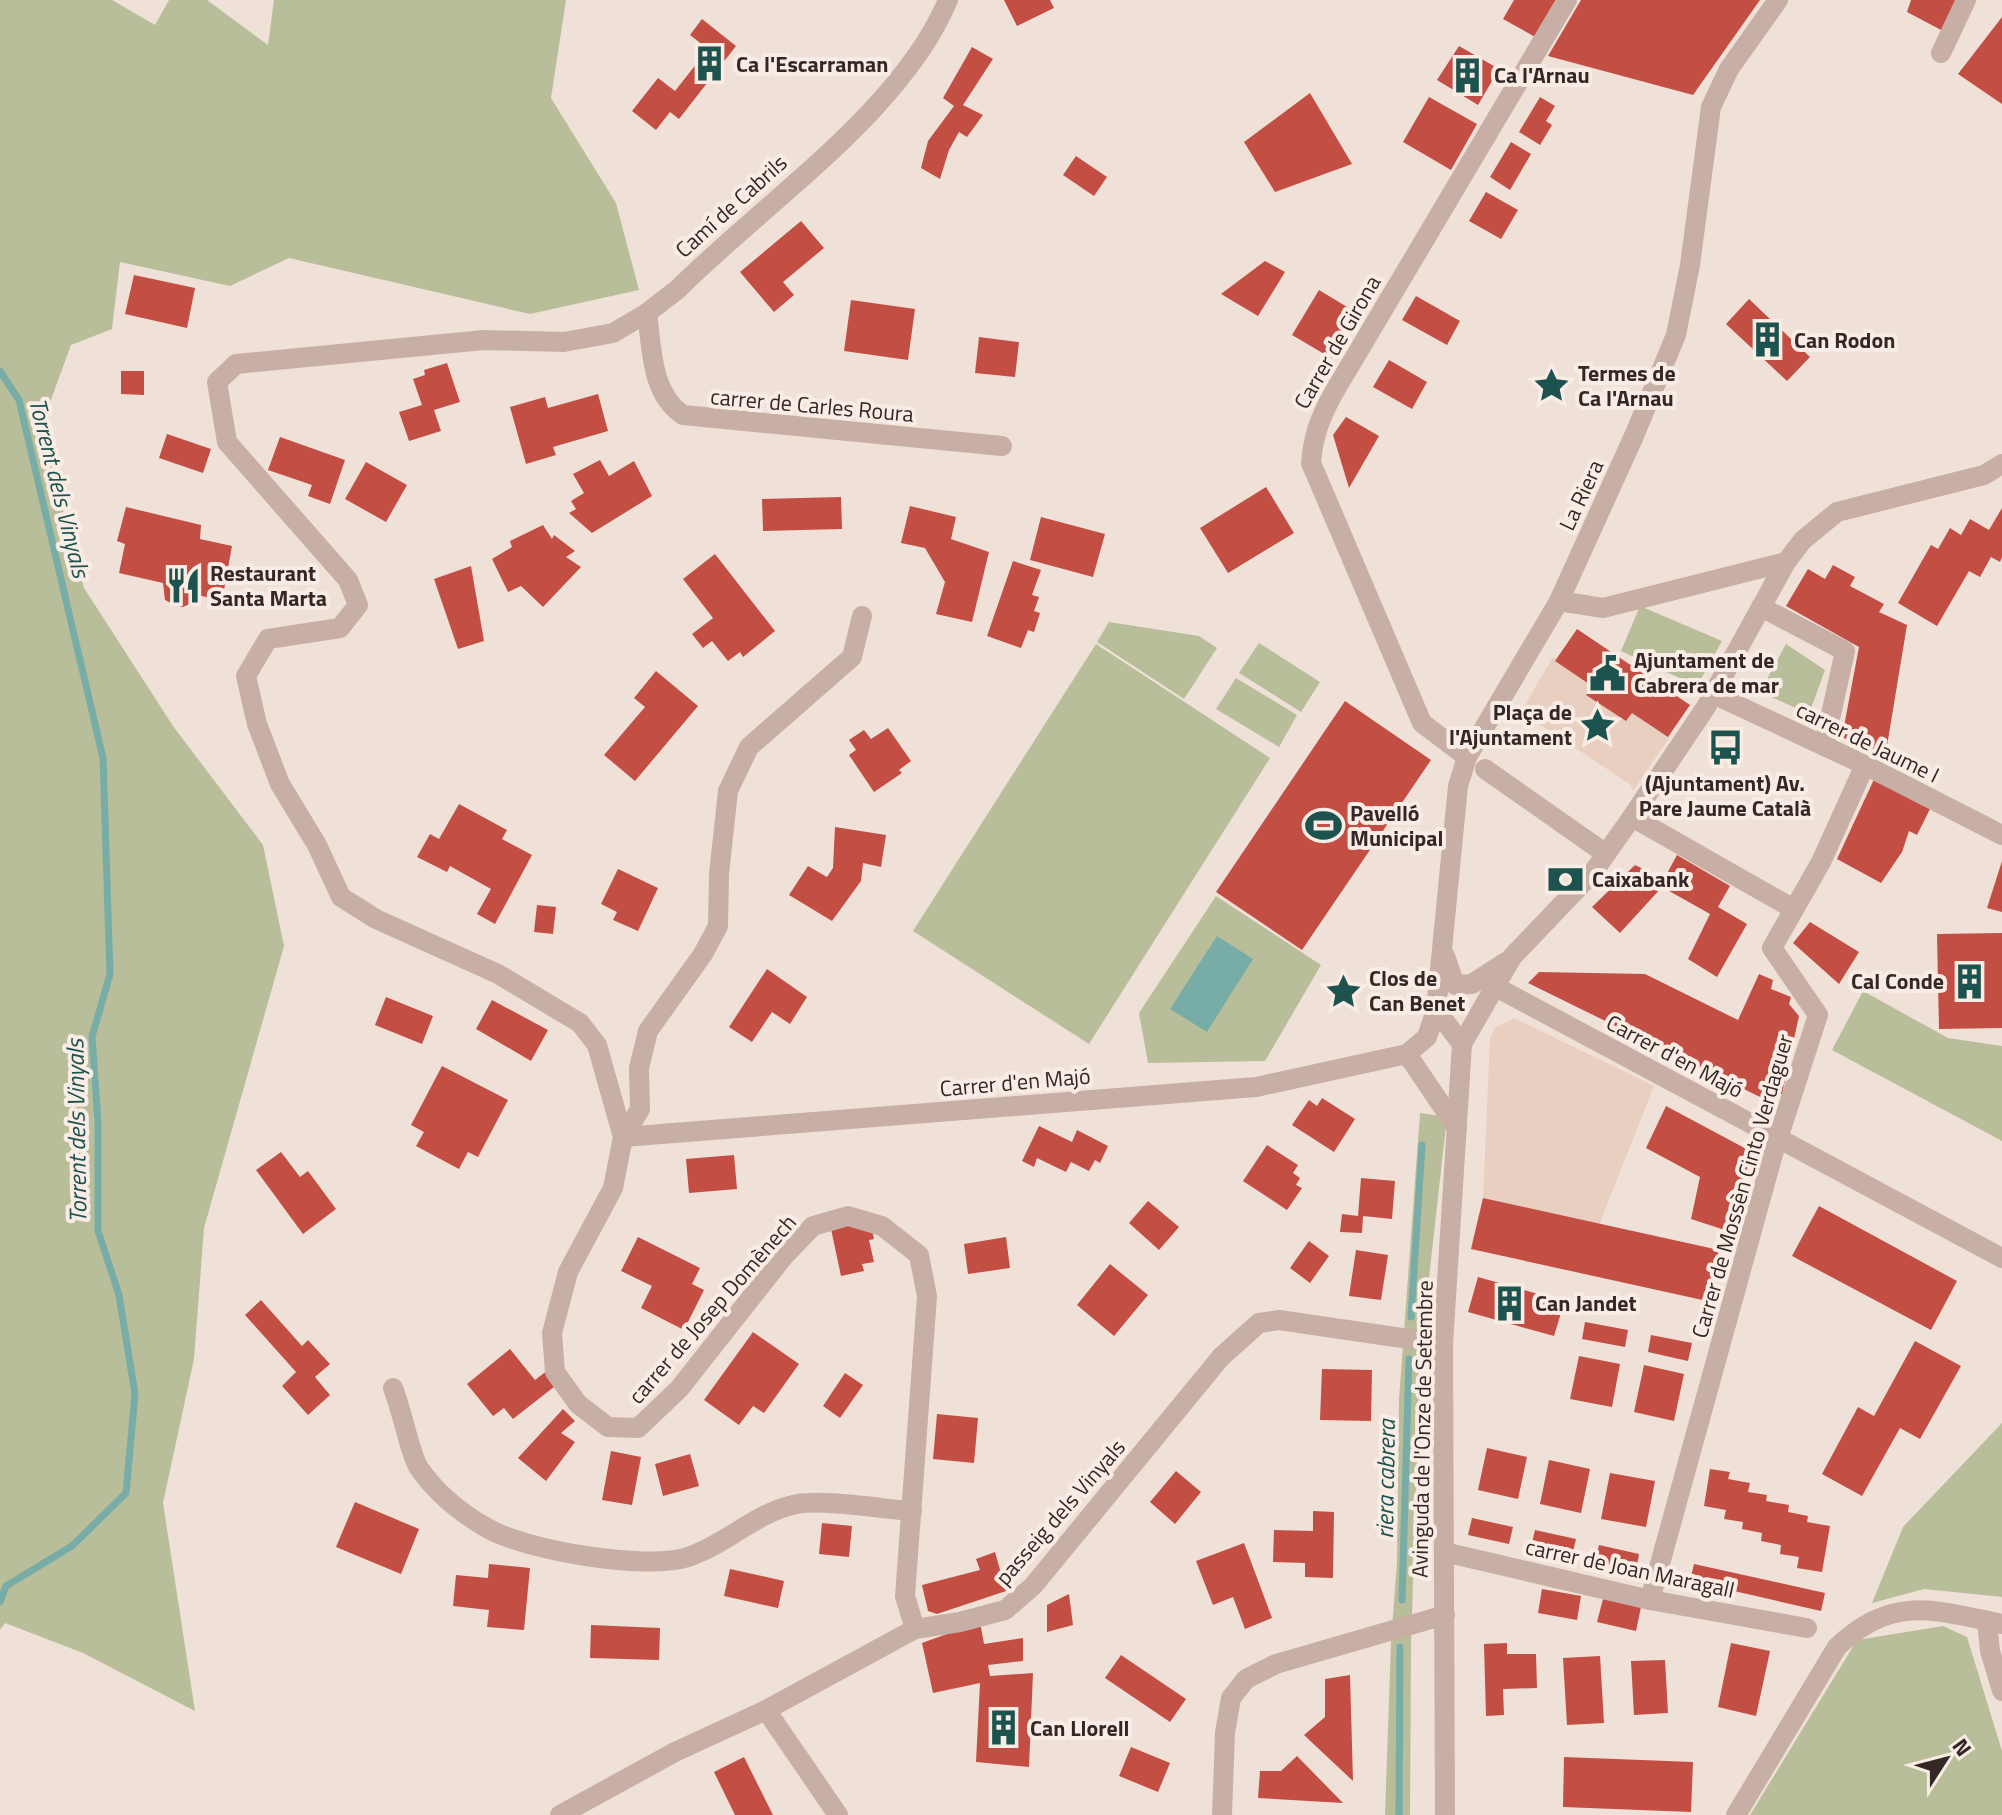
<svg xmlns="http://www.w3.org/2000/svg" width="2002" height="1815" font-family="'Titillium Web',sans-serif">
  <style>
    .green { fill: #b8be99 }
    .plaza { fill: #e8cfbf }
    .water { fill: #78aca6 }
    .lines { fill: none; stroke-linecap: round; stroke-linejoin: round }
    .stream { stroke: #78aca6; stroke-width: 7 }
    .building { fill: #c24e44 }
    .minor { stroke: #c7afa5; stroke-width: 20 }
    .tertiary { stroke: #c7afa5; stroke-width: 20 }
    .labels { text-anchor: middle; stroke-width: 8; stroke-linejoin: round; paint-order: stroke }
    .poi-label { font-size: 22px; font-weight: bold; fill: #332826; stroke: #f8ece4; text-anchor: start }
    .street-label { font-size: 22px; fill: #332826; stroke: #f8ece4 }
    .water-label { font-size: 24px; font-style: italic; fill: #1d534e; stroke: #f8ece4 }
  </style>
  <rect width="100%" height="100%" fill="#f0e1d8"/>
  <!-- green -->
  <g class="green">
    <polygon points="0,0 112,0 155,25 169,0 207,0 268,45 274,0 566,0 551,98 616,203 639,290 530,314 289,258 230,286 120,262 112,329 71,345 41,427 84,588 173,726 263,845 284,946 204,1228 194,1359 163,1503 195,1711 83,1653 5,1623 0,1630"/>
    <polygon points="1640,606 1722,641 1697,686 1621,651"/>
    <polygon points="1109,622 1199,636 1217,648 1184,699 1097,642"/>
    <polygon points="1259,643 1320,682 1301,712 1239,673"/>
    <polygon points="1096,644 1270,758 1089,1044 913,931"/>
    <polygon points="1786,644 1825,670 1809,714 1760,692"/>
    <polygon points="1236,678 1297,715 1279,747 1216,709"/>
    <polygon points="1216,896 1321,965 1265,1061 1148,1063 1139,1013"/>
    <polygon points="1863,991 1948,1038 2002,1046 2002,1141 1832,1050"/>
    <polygon points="1420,1113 1447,1117 1420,1358 1411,1647 1410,1815 1385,1815 1391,1642 1397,1562 1399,1399"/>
    <polygon points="2002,1423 2002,1597 1924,1589 1872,1603 1903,1527"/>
    <polygon points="1943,1626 1967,1637 2002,1751 2002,1815 1750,1815 1857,1640"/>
  </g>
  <!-- plaza -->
  <g class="plaza">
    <polygon points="1553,657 1593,684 1588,693 1633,710 1671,735 1633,791 1631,785 1521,712"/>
    <polygon points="1514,1018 1654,1086 1599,1225 1483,1198 1490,1038 1495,1028"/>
  </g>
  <!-- water -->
  <polygon class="water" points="1217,936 1253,959 1207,1032 1170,1009"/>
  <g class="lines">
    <!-- stream -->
    <g class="stream">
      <polyline points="0,371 19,400 103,758 110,974 92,1037 98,1122 98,1231 119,1295 135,1394 126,1493 72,1546 6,1586 0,1602"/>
      <polyline points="1411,1317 1422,1145"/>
      <polyline points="1402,1600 1409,1359"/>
      <polyline points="1399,1815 1400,1647"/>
    </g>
  </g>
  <!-- building -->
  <g class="building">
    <polygon points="1004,0 1050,0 1054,8 1017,26"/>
    <polygon points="1514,0 1561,0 1537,38 1503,19"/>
    <polygon points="1581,0 1760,0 1693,95 1548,56"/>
    <polygon points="1911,0 1959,0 1943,31 1907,12"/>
    <polygon points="2002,17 2002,104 1958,74"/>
    <polygon points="702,19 736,46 679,119 670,112 656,130 632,111 658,78 675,91 708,49 690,35"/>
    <polygon points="1459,46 1499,69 1478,105 1437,80"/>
    <polygon points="972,47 993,59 963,105 983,115 967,137 959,132 949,150 940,179 921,168 928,141 954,106 943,98"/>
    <polygon points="1310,93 1352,164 1275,192 1244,142"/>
    <polygon points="1429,97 1477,124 1451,170 1403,142"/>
    <polygon points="1540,97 1555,106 1546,121 1552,125 1540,145 1519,132"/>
    <polygon points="1511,142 1531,154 1510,190 1490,177"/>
    <polygon points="1076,156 1107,177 1094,196 1063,175"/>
    <polygon points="1486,192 1518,210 1501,239 1469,221"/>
    <polygon points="801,221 824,248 783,282 794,295 774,312 740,272"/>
    <polygon points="1265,261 1285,272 1258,316 1221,294"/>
    <polygon points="134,275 195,288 187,328 125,314"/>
    <polygon points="1319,290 1357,313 1331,358 1292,335"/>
    <polygon points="1416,296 1460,321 1447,345 1402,320"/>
    <polygon points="1749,299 1810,357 1787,381 1726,324"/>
    <polygon points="851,300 915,309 908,360 844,351"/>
    <polygon points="979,337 1019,342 1015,377 975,373"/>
    <polygon points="1389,360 1427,382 1412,409 1373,387"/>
    <polygon points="447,363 460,402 434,410 441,431 409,441 399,412 422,405 413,379 425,375 424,370"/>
    <polygon points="121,371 144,371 144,395 121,394"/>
    <polygon points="598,394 608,431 553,447 556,455 526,464 510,407 545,397 548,408"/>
    <polygon points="1346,417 1379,436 1349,488 1333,435"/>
    <polygon points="167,434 211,449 203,473 159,458"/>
    <polygon points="280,437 345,460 330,504 308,496 312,485 268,470"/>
    <polygon points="600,460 609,476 634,461 652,496 592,533 569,513 576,509 571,501 584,493 573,474"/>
    <polygon points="366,462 407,485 386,522 345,499"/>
    <polygon points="1266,487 1294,533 1228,573 1200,528"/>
    <polygon points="841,497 842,529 763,531 762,499"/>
    <polygon points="910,506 956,517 951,539 989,552 972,622 936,614 945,582 925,548 901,543"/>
    <polygon points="126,507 201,525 200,539 232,546 222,601 198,595 194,602 183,607 175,605 165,600 163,583 119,573 125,544 117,541"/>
    <polygon points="2002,508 2002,557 2000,562 1991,557 1980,577 1969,571 1937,626 1898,603 1931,545 1938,549 1950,528 1961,535 1970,519 1989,530"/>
    <polygon points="1041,517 1105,534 1093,577 1030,560"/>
    <polygon points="543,525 552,539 554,535 575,551 566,557 581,567 543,607 521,586 508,592 492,559 512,547 510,541"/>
    <polygon points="715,554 775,631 743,657 740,652 728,661 712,641 703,648 692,634 713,618 683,579"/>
    <polygon points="1013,561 1041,570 1032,595 1039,597 1034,611 1040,613 1034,632 1028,630 1021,648 987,636"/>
    <polygon points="1833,565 1855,577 1850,586 1884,604 1879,612 1907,625 1885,758 1842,737 1859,647 1786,606 1808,569 1825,579"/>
    <polygon points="471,566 484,641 458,649 434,579"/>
    <polygon points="1577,629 1690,705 1668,737 1632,713 1626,721 1586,695 1592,686 1555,661"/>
    <polygon points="656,671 698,706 635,781 604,755 645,707 634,698"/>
    <polygon points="1345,701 1431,760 1302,950 1216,892"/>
    <polygon points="888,728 911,761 899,770 902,773 874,792 849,755 856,750 849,740 864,730 871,739"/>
    <polygon points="1876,775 1933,803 1917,835 1909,831 1902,852 1881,883 1837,859"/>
    <polygon points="459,804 507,830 502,839 532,855 495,924 477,914 491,889 450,866 447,872 417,857 430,834 439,839"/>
    <polygon points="835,827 886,835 881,867 863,863 861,881 832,921 789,895 808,866 827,877 833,868"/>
    <polygon points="1677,855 1730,886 1718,907 1747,924 1717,977 1688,959 1710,914 1662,887 1620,933 1592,907 1635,865 1664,879"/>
    <polygon points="2002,861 2002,912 1987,908"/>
    <polygon points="618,869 658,888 638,931 613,920 617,912 601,904"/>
    <polygon points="537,905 556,907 553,934 534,932"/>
    <polygon points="1810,922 1859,952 1839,984 1793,943"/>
    <polygon points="2002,933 2002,1028 1939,1029 1937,934"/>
    <polygon points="767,969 807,997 790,1024 772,1012 752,1042 729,1027"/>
    <polygon points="1539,972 1645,974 1738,1020 1759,974 1773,980 1771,989 1791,997 1789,1004 1799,1016 1782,1094 1766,1099 1758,1096 1528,983"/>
    <polygon points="386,997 433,1016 422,1044 375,1025"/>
    <polygon points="492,1000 548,1030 531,1061 476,1029"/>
    <polygon points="442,1066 508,1100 478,1157 468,1152 459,1169 416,1146 424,1132 411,1125"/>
    <polygon points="1322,1098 1355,1119 1334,1152 1292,1125 1309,1100 1317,1106"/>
    <polygon points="1666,1106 1752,1152 1728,1231 1691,1219 1700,1177 1646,1148"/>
    <polygon points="1039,1126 1072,1142 1077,1130 1108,1146 1100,1163 1095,1160 1089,1171 1071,1162 1066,1172 1037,1158 1034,1167 1022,1161"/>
    <polygon points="1267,1145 1298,1165 1293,1173 1300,1178 1296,1185 1302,1188 1287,1210 1243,1181"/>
    <polygon points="281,1152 300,1177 308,1171 336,1209 303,1234 256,1170"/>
    <polygon points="734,1155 737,1189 689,1193 686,1159"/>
    <polygon points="1361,1178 1395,1181 1392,1219 1363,1216 1362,1233 1340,1232 1342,1214 1358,1216"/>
    <polygon points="1483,1198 1719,1250 1707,1301 1471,1249"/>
    <polygon points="1148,1201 1179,1227 1159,1250 1129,1223"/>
    <polygon points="1819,1206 1957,1281 1931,1330 1792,1256"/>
    <polygon points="856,1223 871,1225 874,1239 869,1240 874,1262 862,1264 864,1271 841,1276 831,1229"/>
    <polygon points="638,1237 700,1268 692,1284 704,1290 684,1330 641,1308 652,1286 621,1271"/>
    <polygon points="1006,1237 1010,1268 968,1274 964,1244"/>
    <polygon points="1309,1241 1329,1256 1310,1283 1290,1268"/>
    <polygon points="1356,1250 1388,1255 1381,1300 1349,1296"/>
    <polygon points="1110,1264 1148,1295 1114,1336 1077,1305"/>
    <polygon points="1478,1277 1549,1297 1545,1309 1561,1313 1554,1336 1468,1312"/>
    <polygon points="261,1300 302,1346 308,1340 330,1364 315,1377 330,1395 308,1415 282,1386 296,1372 245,1315"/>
    <polygon points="1585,1322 1628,1330 1625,1347 1582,1339"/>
    <polygon points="753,1332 799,1364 764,1413 753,1406 739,1425 704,1400"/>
    <polygon points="1651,1335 1692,1343 1688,1361 1648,1352"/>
    <polygon points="1915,1341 1961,1366 1920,1439 1900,1428 1862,1496 1822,1474 1858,1407 1874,1416"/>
    <polygon points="510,1349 535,1380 548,1370 559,1383 513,1419 504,1408 493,1416 467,1384"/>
    <polygon points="1579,1356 1620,1364 1612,1407 1570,1399"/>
    <polygon points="1644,1365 1684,1374 1674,1421 1634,1412"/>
    <polygon points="1322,1369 1372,1370 1371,1421 1320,1420"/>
    <polygon points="845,1373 863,1385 840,1418 823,1406"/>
    <polygon points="563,1409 575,1421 561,1433 575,1442 546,1481 518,1458"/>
    <polygon points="937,1414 978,1418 974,1463 933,1459"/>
    <polygon points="1487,1448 1527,1457 1518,1499 1478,1490"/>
    <polygon points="611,1451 641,1457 632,1505 602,1500"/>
    <polygon points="690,1454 699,1486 663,1496 655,1464"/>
    <polygon points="1549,1460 1590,1469 1581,1513 1540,1504"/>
    <polygon points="1710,1469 1730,1472 1728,1479 1750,1483 1748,1492 1767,1495 1766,1501 1789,1505 1788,1512 1808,1516 1807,1522 1830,1526 1822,1572 1797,1568 1799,1557 1780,1554 1781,1545 1761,1541 1762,1533 1742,1529 1743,1522 1724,1519 1726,1510 1704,1506"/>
    <polygon points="1176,1471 1201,1492 1175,1524 1150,1502"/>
    <polygon points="1610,1473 1655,1481 1646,1527 1601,1519"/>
    <polygon points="355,1502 419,1529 401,1574 336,1547"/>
    <polygon points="1313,1511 1334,1512 1333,1578 1305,1577 1305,1563 1273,1562 1274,1530 1313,1531"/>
    <polygon points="1472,1518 1513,1527 1509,1544 1468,1535"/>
    <polygon points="822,1523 852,1526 849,1557 819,1554"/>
    <polygon points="1535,1530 1576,1539 1572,1556 1531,1547"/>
    <polygon points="1244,1543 1272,1618 1245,1629 1233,1597 1213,1605 1196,1561"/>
    <polygon points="1599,1545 1639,1554 1636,1571 1595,1561"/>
    <polygon points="995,1552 1006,1591 937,1614 928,1611 922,1585 980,1570 976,1559"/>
    <polygon points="489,1564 530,1568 524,1630 487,1627 489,1610 453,1606 456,1575 488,1578"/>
    <polygon points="1694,1564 1825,1593 1821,1611 1690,1581"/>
    <polygon points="730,1569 784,1581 778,1608 724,1596"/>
    <polygon points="1542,1589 1581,1596 1577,1620 1538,1613"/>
    <polygon points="1069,1594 1073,1625 1047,1632 1047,1605"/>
    <polygon points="1603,1599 1641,1607 1636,1631 1597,1622"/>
    <polygon points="980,1622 984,1644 1023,1638 1023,1661 988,1665 990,1676 1033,1673 1029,1767 976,1762 980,1683 933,1693 922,1643"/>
    <polygon points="591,1625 660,1628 659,1660 590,1658"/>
    <polygon points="1507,1643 1507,1654 1536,1654 1537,1688 1503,1689 1504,1715 1486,1716 1484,1644"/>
    <polygon points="1731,1643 1770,1651 1756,1716 1718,1707"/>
    <polygon points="1121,1655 1186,1699 1170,1722 1105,1678"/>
    <polygon points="1600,1656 1604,1723 1567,1725 1563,1658"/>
    <polygon points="1665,1660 1668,1713 1634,1715 1631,1661"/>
    <polygon points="1350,1675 1353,1781 1304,1735 1325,1717 1325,1679"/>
    <polygon points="1131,1747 1170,1763 1158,1792 1119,1776"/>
    <polygon points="1297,1756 1343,1803 1258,1798 1260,1771 1281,1771"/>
    <polygon points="744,1757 773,1815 735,1815 714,1772"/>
    <polygon points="1564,1757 1693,1762 1691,1812 1563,1807"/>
  </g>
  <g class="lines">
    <!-- minor -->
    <g class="minor">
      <polyline points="1941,53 1966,0"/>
      <path d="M647 313C652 349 651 394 683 415L1002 446"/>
      <polyline points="1559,601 1603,608 1786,562"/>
      <polyline points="1761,607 1845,651 1824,746"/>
      <polyline points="1713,694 1865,765 2002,835"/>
      <path d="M1467 757 1422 723 1311 463C1313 436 1320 418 1333 394L1567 0"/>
      <polyline points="1485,769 1606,854"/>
      <polyline points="1632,817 1792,908"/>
      <polyline points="1445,956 1455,985 1472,984 1506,962"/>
      <polyline points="1494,986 2002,1258"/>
      <polyline points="1436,1010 1462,1044 1512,957 1594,871 1632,817 1706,707 1786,562 1803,540 1837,512 1984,475 2002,464"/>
      <polyline points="1407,1054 1427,1037 1436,1010 1458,786 1467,757 1559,601 1634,436 1676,335 1690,265 1711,107 1729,69 1778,0"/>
      <polyline points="1407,1054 1457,1128"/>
      <polyline points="623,1137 1256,1087 1407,1054"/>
      <polyline points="623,1137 640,1109 639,1068 648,1031 703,954 718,926 719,874 728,791 749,747 852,657 862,616"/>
      <path d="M393 1388C401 1407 411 1457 419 1468 436 1493 461 1513 487 1528 525 1550 646 1571 688 1557 727 1544 756 1512 797 1504 825 1499 881 1509 912 1511"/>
      <polyline points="1444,1552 1650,1600 1807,1628"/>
      <polyline points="1650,1600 1773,1154 1818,1015 1772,948 1821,862 1865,765"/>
      <polyline points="1987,1621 1990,1651 2002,1691"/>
      <path d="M915 1629 905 1596 927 1296 919 1255 882 1226 848 1216 813 1226 784 1256 679 1389 638 1428 608 1427 578 1404 555 1372 552 1333 568 1272 613 1188 623 1137 597 1045 580 1023 498 974 376 919 341 897 317 845 280 784 257 724 246 676 268 639 340 628 358 605 348 580 227 442 217 382 236 364 484 340 564 342 613 333 647 313 678 289C764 203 902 111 948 0"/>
      <polyline points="766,1710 838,1815"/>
      <polyline points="560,1815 675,1752 766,1710 915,1629 960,1622 1005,1610 1033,1586 1221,1357 1259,1323 1279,1320 1443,1344"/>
      <polyline points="1222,1815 1225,1733 1231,1698 1246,1679 1276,1664 1445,1615"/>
      <path d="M1736 1815 1837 1647C1892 1594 1935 1610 2002 1624"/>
    </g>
    <!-- tertiary -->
    <polyline class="tertiary" points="1445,1815 1443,1344 1462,1044"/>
  </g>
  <!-- icons -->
  <defs>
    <symbol id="building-bare" viewBox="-9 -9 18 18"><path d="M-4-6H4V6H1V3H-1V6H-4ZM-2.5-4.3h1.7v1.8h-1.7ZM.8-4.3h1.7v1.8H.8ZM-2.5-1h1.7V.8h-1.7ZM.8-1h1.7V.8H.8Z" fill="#1d534e" stroke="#f8ece4" stroke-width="2.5" paint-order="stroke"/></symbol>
    <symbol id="sight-bare" viewBox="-9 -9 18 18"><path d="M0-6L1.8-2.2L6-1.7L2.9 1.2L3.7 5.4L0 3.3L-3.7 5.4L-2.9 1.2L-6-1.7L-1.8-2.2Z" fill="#1d534e" stroke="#f8ece4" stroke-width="2.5" paint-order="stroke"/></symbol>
    <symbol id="restaurant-bare" viewBox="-9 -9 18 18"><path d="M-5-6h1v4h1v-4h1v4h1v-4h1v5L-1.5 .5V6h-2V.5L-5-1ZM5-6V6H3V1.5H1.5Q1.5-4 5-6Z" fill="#1d534e" stroke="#f8ece4" stroke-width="2.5" paint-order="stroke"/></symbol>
    <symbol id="civic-bare" viewBox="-9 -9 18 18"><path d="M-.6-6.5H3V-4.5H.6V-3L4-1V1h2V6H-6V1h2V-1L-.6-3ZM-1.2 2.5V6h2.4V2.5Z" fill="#1d534e" stroke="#f8ece4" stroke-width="2.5" paint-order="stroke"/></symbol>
    <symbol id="bus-bare" viewBox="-9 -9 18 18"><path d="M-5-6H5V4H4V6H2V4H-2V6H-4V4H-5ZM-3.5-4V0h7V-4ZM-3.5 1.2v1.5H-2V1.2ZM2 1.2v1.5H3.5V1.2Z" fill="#1d534e" stroke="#f8ece4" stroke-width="2.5" paint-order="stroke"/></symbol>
    <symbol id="stadium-bare" viewBox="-9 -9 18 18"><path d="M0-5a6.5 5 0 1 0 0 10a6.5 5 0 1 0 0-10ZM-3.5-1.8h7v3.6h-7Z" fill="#1d534e" stroke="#f8ece4" stroke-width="2.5" paint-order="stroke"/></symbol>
    <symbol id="bank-bare" viewBox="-9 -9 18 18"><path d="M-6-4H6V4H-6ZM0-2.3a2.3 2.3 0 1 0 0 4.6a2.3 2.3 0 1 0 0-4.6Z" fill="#1d534e" stroke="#f8ece4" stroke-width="2.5" paint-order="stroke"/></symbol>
  </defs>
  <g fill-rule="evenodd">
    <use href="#building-bare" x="684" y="38" width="51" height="51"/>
    <use href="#building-bare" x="1442" y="50" width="51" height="51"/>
    <use href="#building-bare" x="1742" y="314" width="51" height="51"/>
    <use href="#sight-bare" x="1526" y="360" width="51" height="51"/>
    <use href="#restaurant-bare" x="158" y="560" width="51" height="51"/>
    <use href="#civic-bare" x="1582" y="648" width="51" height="51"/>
    <use href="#sight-bare" x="1572" y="700" width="51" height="51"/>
    <use href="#bus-bare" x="1700" y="722" width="51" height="51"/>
    <use href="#stadium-bare" x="1298" y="800" width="51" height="51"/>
    <use href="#bank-bare" x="1540" y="854" width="51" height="51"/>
    <use href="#building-bare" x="1944" y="956" width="51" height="51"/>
    <use href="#sight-bare" x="1318" y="966" width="51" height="51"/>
    <use href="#building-bare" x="1484" y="1278" width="51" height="51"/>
    <use href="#building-bare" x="978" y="1702" width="51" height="51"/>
  </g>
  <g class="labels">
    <!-- poi labels -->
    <g class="poi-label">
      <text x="736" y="72">Ca l'Escarraman</text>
      <text x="1494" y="83">Ca l'Arnau</text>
      <text x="1794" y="348">Can Rodon</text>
      <text x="1578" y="381">Termes de<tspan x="1578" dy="25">Ca l'Arnau</tspan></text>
      <text x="210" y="581">Restaurant<tspan x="210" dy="25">Santa Marta</tspan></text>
      <text x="1634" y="668">Ajuntament de<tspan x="1634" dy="25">Cabrera de mar</tspan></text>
      <text x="1572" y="720" text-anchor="end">Plaça de<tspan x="1572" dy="25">l'Ajuntament</tspan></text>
      <text x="1725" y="791" text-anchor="middle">(Ajuntament) Av.<tspan x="1725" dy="25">Pare Jaume Català</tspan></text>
      <text x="1350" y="821">Pavelló<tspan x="1350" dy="25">Municipal</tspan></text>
      <text x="1592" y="887">Caixabank</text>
      <text x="1369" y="986">Clos de<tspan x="1369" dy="25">Can Benet</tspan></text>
      <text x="1944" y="989" text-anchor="end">Cal Conde</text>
      <text x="1535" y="1311">Can Jandet</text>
      <text x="1030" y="1736">Can Llorell</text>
    </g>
    <!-- street labels -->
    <g class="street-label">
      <text transform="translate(731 206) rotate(-42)" y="8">Camí de Cabrils</text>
      <text transform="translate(1337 342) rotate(-60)" y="8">Carrer de Girona</text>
      <text transform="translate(812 405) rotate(5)" y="8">carrer de Carles Roura</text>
      <text transform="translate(1581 495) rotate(-65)" y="8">La Riera</text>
      <text transform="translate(1868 742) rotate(26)" y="8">carrer de Jaume I</text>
      <text transform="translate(1675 1056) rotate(28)" y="8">Carrer d'en Majó</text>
      <text transform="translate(1015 1082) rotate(-5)" y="8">Carrer d'en Majó</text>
      <text transform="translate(1742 1186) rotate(-74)" y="8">Carrer de Mossèn Cinto Verdaguer</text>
      <text transform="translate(712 1309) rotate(-49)" y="8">carrer de Josep Domènech</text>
      <text transform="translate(1422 1429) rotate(-89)" y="8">Avinguda de l'Onze de Setembre</text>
      <text transform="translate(1060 1512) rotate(-49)" y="8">passeig dels Vinyals</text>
      <text transform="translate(1630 1568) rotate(12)" y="8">carrer de Joan Maragall</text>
    </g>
    <!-- water labels -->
    <g class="water-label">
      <text transform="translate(59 488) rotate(76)" y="8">Torrent dels Vinyals</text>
      <text transform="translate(77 1131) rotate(-91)" y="8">Torrent dels Vinyals</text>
      <text transform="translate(1386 1479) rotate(-89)" y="8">riera cabrera</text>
    </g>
  </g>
  <!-- north arrow -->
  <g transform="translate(1946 1759) rotate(54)" stroke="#f8ece4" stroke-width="6" paint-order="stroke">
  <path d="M0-6L14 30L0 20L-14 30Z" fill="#332826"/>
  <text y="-12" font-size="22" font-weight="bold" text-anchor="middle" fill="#332826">N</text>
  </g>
</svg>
